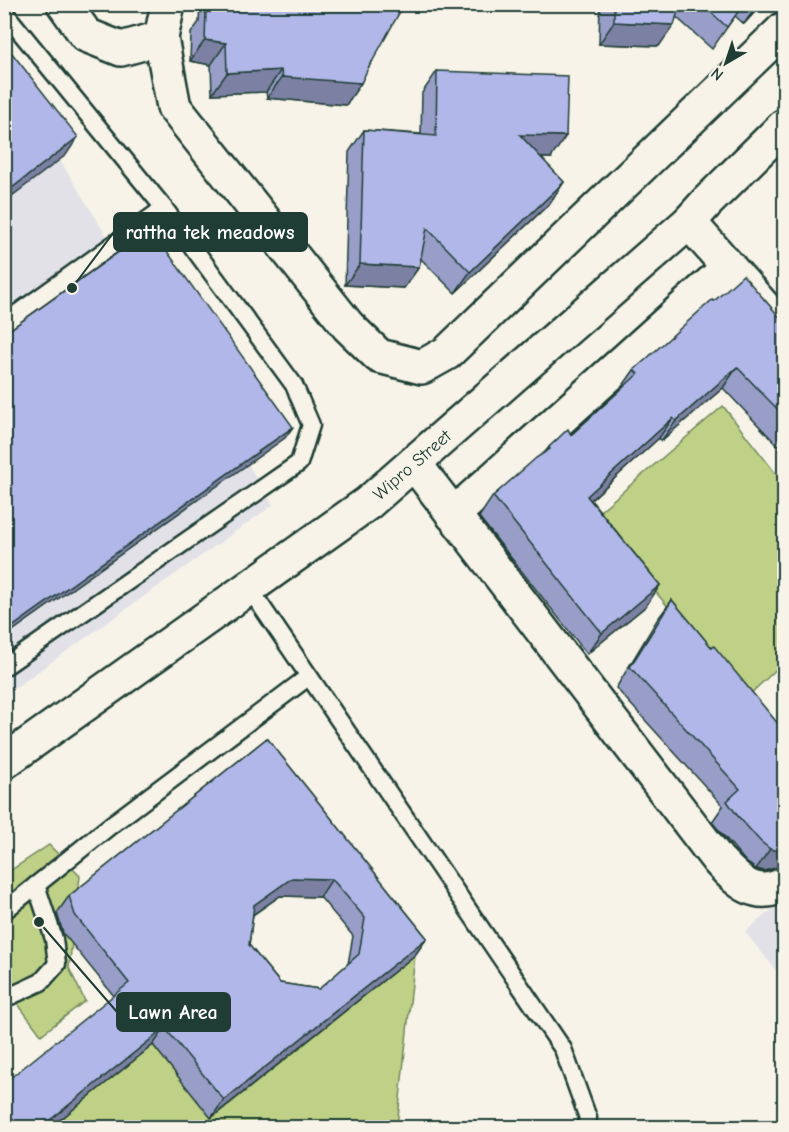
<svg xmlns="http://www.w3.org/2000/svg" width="789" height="1132" font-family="'Comic Neue',sans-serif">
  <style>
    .built { fill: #e2e1e8 }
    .green { fill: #bfd186; stroke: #6f875d; stroke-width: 1.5 }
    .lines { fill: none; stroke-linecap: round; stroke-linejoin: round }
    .service-casing { stroke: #1f3d34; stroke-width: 21 }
    .minor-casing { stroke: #1f3d34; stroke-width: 38 }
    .service { stroke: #f7f3e8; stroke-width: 16 }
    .minor { stroke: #f7f3e8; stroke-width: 33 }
    .wall { fill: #989ec8; stroke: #1f3d34; stroke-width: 1.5; fill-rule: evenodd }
    .shaded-wall { fill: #7c81a3; stroke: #1f3d34; stroke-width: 1.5 }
    .building { fill: #b1b8e9; stroke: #1f3d34; stroke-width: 1.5; fill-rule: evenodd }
    .labels { text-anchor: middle; stroke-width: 5; stroke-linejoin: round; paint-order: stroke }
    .street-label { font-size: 18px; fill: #1f3d34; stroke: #f7f3e8 }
    .leader { fill: none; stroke: #1f3d34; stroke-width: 2 }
    .callout-dot { fill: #1f3d34; stroke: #f7f3e8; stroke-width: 2 }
    .callout { fill: #1f3d34; stroke: #1f3d34; stroke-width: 2 }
    .callout-label { font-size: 20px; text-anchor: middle; font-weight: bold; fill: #fff }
  </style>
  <rect width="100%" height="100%" fill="#f7f3e8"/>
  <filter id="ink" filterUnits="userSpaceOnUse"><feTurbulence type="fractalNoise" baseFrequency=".0167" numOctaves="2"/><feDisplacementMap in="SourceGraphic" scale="12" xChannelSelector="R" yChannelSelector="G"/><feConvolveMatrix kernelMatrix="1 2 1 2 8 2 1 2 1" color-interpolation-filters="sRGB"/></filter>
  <g filter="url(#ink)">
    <!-- built -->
    <g class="built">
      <polygon points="4,70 273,505 5,695 4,695"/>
      <polygon points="784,899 784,980 745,932"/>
    </g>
    <!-- green -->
    <g class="green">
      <polygon points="723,406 784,484 784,662 745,699 593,517"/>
      <polygon points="49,845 80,876 69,968 85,1001 41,1035 12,996 5,996 4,875"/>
      <polygon points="415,955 397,1127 50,1128 153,1045 212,1118"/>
    </g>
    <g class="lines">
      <defs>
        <g id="service">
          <polyline points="4,12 164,208 294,385 311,425 299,463 4,667"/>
          <polyline points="4,323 164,208"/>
          <polyline points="249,588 563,1049 588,1118 586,1128"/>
          <polyline points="4,911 111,825 308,677"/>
          <polyline points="4,999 41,982 57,964 54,939 36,885"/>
        </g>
        <g id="minor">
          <polyline points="64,4 86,35 121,49 161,38"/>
          <polyline points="168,4 161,38 174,107 348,326 379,356 422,367 447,353 784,29"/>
          <polyline points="689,222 784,330"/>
          <path d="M414 463 718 860C737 880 755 901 784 884"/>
          <polyline points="453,515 729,267"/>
          <polyline points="4,762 368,503 689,222 707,202 784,126"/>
        </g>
      </defs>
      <!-- service casing -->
      <use href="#service" class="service-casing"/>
      <!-- minor casing -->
      <use href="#minor" class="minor-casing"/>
      <!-- service -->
      <use href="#service" class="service"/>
      <!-- minor -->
      <use href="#minor" class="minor"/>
    </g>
    <!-- wall -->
    <g class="wall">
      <polygon points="200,4 404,4 367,69 361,83 346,105 267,98 266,92 212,94 211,65 190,61 191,33 199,22"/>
      <polygon points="600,4 762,4 744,24 735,16 712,49 676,17 659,46 599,44"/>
      <polygon points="437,71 551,158 541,158 564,182 549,204 455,293 421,259 419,267 404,288 345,285 349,152 364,130 421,134 422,93"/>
      <polygon points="784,322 784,456 778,449 779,447 723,388 661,441 659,438 591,500 660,585 646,606 587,654 479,517 493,496 545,452 549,447 571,435 620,390 634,370"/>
      <polygon points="672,600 712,648 782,866 764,871 756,869 746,862 723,835 712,822 723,806 616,688 657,620"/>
      <path d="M267 738 427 938 415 955 211 1118 153 1045 50 1128H4L114 996 63 933 57 913 69 896ZM280 896 320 897 353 936 348 964 319 989 280 983 249 945 253 915Z"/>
    </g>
    <!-- shaded-wall -->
    <g class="shaded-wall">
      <polygon points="758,4 762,4 744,24"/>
      <polygon points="614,22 674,25 659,46 599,44"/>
      <polygon points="205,40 226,43 211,65 190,61"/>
      <polygon points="372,62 358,83 361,83 346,105 267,98 282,77"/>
      <polygon points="281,70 266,92 212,94 227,73"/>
      <polygon points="520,135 566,136 551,158 505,156"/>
      <polygon points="78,137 66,155 4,202 4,194"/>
      <polygon points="564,182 549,204 455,293 470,272"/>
      <polygon points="360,264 419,267 404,288 345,285"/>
      <polygon points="737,367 723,388 661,441 676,421"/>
      <polygon points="673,418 659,438 573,516 587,496"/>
      <polygon points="293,427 285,438 4,637 5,632"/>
      <polygon points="660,585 646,606 587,654 602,633"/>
      <polygon points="770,849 784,849 784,863 782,866 764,871 756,869"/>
      <polygon points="292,878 332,879 320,897 280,896 242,922 254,905"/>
      <polygon points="427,938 415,955 211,1118 224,1100"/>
      <polygon points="165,1028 153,1045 50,1128 40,1128"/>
    </g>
    <!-- building -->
    <g class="building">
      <polygon points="213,4 404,4 372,62 371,62 361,83 282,77 281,70 227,73 226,43 205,40 206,12 213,12"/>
      <polygon points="614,4 680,4 674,25 614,22"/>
      <polygon points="702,4 744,4 727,27"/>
      <polygon points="4,43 78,137 4,194"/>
      <polygon points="437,71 568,76 566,136 520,135 564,182 470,272 427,228 419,267 360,264 364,130 436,136"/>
      <polygon points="151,229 293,427 5,632 4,630 4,334"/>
      <polygon points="743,275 784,322 784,416 737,367 676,421 673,418 587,496 660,585 602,633 493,496 536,458 550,449 549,447 568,429 571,435 638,374 634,370 712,300 714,301"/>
      <polygon points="672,600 712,648 714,646 784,731 784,849 778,851 770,849 760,841 737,815 727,801 740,789 630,667"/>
      <path d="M267 738 427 938 224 1100 165 1028 40 1128H4V1083L129 983 75 915 69 896ZM292 878 332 879 365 918 359 954 319 989 280 983 249 945 254 905Z"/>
    </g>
  </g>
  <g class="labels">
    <!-- street labels -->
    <g class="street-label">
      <text transform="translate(412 465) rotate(-41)" y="6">Wipro Street</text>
    </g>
  </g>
  <!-- callouts -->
  <path class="leader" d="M72 288L114 232M39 922L117 1012"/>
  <g class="callout-dot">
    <circle cx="72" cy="288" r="6"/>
    <circle cx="39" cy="922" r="6"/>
  </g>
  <g class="callout">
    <rect x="114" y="213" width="193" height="38" rx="6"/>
    <rect x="117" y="993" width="113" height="38" rx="6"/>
  </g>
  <g class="callout-label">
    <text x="210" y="239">rattha tek meadows</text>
    <text x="173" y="1019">Lawn Area</text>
  </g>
  <!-- margin -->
  <rect width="789" height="1132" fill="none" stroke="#f7f3e8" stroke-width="24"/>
  <rect x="12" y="12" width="765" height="1108" fill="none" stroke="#1f3d34" stroke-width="2" filter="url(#ink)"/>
  <!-- north arrow -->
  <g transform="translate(726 63) rotate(219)" stroke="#f7f3e8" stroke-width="4.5" paint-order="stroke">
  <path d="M0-4.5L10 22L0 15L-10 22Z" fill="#1f3d34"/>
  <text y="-9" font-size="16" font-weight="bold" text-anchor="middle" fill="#1f3d34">N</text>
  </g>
</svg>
